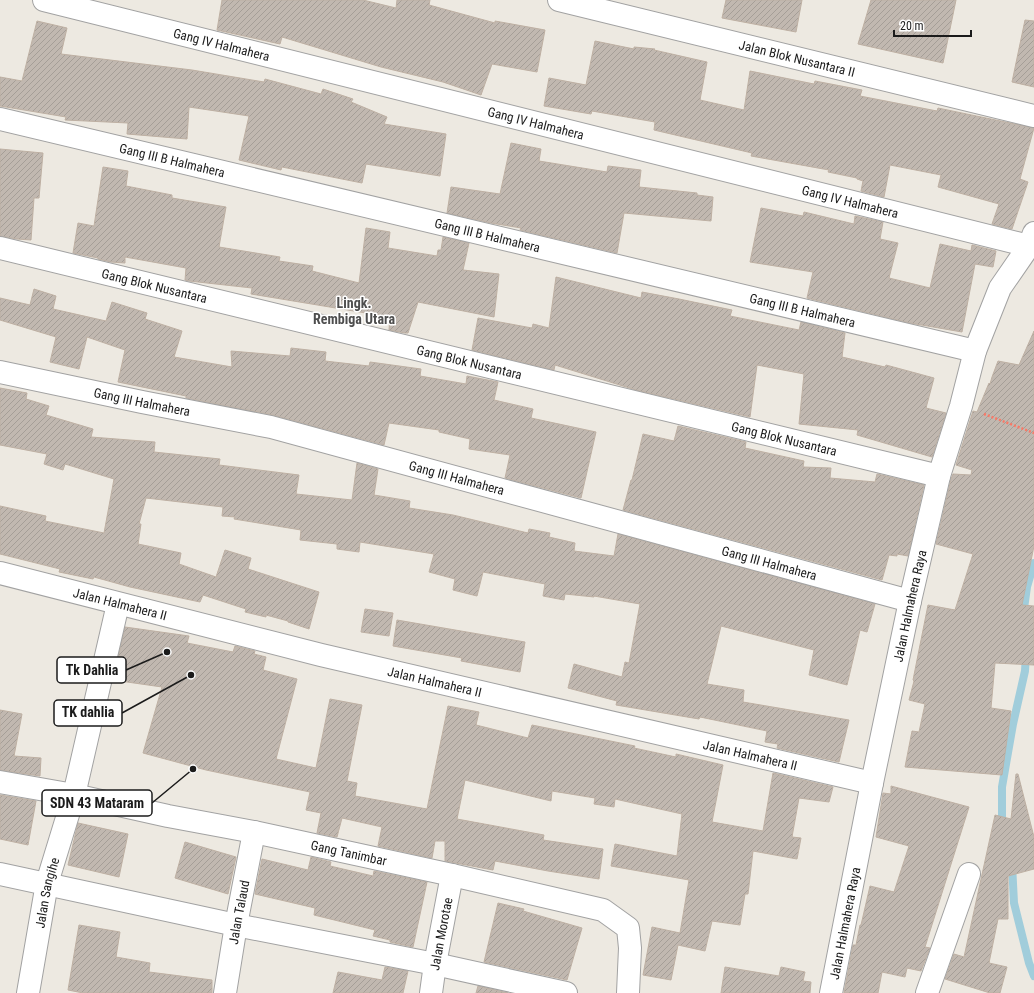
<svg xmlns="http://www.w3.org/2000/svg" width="1034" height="993" font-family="'Roboto Condensed',sans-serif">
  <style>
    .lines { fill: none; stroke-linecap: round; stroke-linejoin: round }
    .stream { stroke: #a1cddb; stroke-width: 8 }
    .building { fill: url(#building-hatch); stroke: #beb0a3 }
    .street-casing { stroke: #a2a2a2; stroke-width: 24 }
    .path { stroke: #f97866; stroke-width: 2.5; stroke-dasharray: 2 2; stroke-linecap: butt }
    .street { stroke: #fff; stroke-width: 22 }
    .labels { text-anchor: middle; stroke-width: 3; stroke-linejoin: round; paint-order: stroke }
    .street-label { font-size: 13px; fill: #1b1b1b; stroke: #fff }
    .neighbourhood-label { font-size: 14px; font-weight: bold; fill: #4e4e4e; stroke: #fff }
    .leader { fill: none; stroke: #1b1b1b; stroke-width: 1.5 }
    .callout-dot { fill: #1b1b1b; stroke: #fff; stroke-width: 1.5 }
    .callout { fill: #fff; stroke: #1b1b1b; stroke-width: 1.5 }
    .callout-label { font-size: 14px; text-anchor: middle; font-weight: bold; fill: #1b1b1b }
  </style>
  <defs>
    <pattern id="building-hatch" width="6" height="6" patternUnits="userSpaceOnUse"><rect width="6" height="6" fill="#c1b8b0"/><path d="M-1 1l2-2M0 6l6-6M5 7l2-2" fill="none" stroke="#a59e97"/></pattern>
  </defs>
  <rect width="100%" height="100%" fill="#ede9e1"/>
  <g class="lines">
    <!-- stream -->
    <g class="stream">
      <polyline points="1023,616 1027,587 1034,563"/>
      <polyline points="1004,827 1002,821 1002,787 1013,724 1025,671 1026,654"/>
      <polyline points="1012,864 1014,903 1029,963 1034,976"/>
    </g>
  </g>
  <!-- building -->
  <g class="building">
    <polygon points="222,0 363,0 396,8 397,0 430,0 429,5 495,23 495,21 545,30 537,72 492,64 481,95 443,82 381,67 282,37 280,44 217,30"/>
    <polygon points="726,0 802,0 796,32 722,18"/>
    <polygon points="871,0 956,0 943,63 858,44"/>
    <polygon points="1025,20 1034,21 1034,87 1012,82"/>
    <polygon points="37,21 67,28 61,54 192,70 264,82 265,79 321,94 323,89 353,99 351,102 387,117 384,124 446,134 440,176 366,164 362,183 282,167 281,170 239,160 249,116 189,107 187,139 127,134 128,123 65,120 66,117 0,106 0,77 22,81"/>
    <polygon points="595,41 634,49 634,47 655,49 654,50 707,62 700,100 744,110 750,71 814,84 815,81 862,90 860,96 937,111 938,108 1034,128 1020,179 1028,182 1012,229 992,224 999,204 938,187 941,175 890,165 884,197 861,191 863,181 857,179 857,178 828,172 829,170 751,156 752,153 654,130 655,122 592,111 591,114 544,106 549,78 586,85"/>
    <polygon points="511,143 541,149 539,161 607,172 608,166 641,170 639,187 697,193 697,195 713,197 711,221 624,213 617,253 520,230 521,228 491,223 447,213 451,187 500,194"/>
    <polygon points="0,149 43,153 39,198 34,198 31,240 17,239 0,236"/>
    <polygon points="103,167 128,171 126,186 172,195 172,198 226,207 219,247 280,257 279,261 313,266 312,271 359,283 366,228 390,232 388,248 437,256 438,250 441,250 443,237 469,243 463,270 499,274 494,317 418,302 408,333 405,333 389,330 390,317 251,294 252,288 189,281 185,280 186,268 125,257 125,263 111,262 98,259 98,258 73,253 78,223 94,226"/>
    <polygon points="761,208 803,216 804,212 854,224 855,216 883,222 880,239 898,243 889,278 930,288 940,244 971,251 972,245 996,251 993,267 975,264 962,332 910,323 807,298 813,272 750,262"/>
    <polygon points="556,277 641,298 642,292 679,299 732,310 730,316 799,330 801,322 845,333 842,357 885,367 886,365 934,378 926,408 946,413 932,457 857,435 858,430 799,424 804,374 757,365 750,417 636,390 555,365 554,370 472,350 478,318 532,328 533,324 549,328"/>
    <polygon points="34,289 56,296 53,309 106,321 112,302 147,313 145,319 182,331 174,357 232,367 231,351 290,356 291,348 326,352 325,361 369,366 370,362 421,369 420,376 466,384 467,376 498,382 494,400 533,409 531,418 596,432 581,498 505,478 510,455 469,449 470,439 439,432 439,430 389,423 384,445 273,415 186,398 186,396 118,382 125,350 87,337 79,369 50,362 56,337 0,320 0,298 30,305"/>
    <polygon points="1034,331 1034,546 1022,605 1034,606 1034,665 995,663 991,708 1011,711 1002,775 905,767 912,731 919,732 925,704 909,700 914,681 913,680 928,605 955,610 973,554 936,544 951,479 953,474 971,475 972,470 956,465 973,411 977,412 989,383 990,384 992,377 998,361 1019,365"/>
    <polygon points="0,388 27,393 26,399 49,406 46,415 93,429 91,437 155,442 154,452 220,459 219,465 299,475 296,494 352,500 357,463 378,469 374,495 410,501 409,508 453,515 528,533 529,529 550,533 549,537 575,543 574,551 614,556 618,534 875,604 867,632 860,630 847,685 809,675 814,650 721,626 707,684 744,690 743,702 849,720 839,762 777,748 778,744 765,742 767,731 700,717 699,719 616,705 617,701 568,688 574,664 622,677 625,662 629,663 640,604 594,596 594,597 565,594 564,600 543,596 545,584 483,572 477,596 453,590 455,579 429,572 434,554 360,542 359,552 337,549 337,544 300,540 301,530 234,519 235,517 222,516 223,507 146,498 139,524 141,524 138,544 181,553 179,564 216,577 225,550 251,558 248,569 319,592 309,629 288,622 288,621 266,615 266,617 245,612 246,609 203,595 200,602 130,587 94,577 93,579 59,572 60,569 0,554 0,506 46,516 45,521 104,533 114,479 65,464 63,470 44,464 47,454 0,445"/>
    <polygon points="678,426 746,442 745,448 804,461 803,467 831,468 830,478 875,482 877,474 924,485 908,556 897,554 897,556 889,555 882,580 623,510 631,480 632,480 643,434 674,441"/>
    <polygon points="365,609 393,613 389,636 361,632"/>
    <polygon points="397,620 525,642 520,672 461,661 462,658 393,646"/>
    <polygon points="125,627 189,636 187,643 233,652 235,646 255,651 254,654 266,657 263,670 297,679 276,759 316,768 330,699 362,705 347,781 357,783 355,796 427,809 448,706 479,712 476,725 528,738 532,725 635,746 634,748 676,757 676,754 723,765 712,822 763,831 773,773 833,787 829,802 799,798 792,837 801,838 797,859 753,851 748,894 745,894 740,925 712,921 705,951 678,945 671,980 643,975 652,927 680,933 689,880 611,866 615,844 677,856 682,814 615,799 614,807 594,804 595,798 552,791 551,801 465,780 457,819 544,835 543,840 603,849 599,879 548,871 495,861 493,870 445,861 445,841 435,841 432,858 378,846 382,827 342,818 337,837 317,833 321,813 306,810 310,792 206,770 143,753 162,687 113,680"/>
    <polygon points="0,710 22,714 14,756 41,758 40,776 0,770"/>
    <polygon points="1016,774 1018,774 1034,837 1034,869 1008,876 1008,919 998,919 989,963 1007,967 1000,993 990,993 945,979 954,954 964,957 995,815 1011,819"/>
    <polygon points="891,786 969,807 925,947 930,948 921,971 907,968 905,977 882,972 878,993 844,993 853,945 856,945 860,925 861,925 870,886 894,892 909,846 876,837 883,793 891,794"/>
    <polygon points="0,795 36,801 28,845 0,839"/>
    <polygon points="78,823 128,834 119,877 68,865"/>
    <polygon points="185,842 236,857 228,894 175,878"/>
    <polygon points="311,857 331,862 330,866 373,876 374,871 427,882 413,947 390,942 390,940 373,936 375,930 314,915 315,908 255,894 262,859 308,870"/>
    <polygon points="498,903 524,909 523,911 582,928 567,980 484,962"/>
    <polygon points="79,925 120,932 116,957 150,963 149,972 212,980 212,993 83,993 68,990"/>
    <polygon points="385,967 408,971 403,993 333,993 338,972 382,980"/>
    <polygon points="725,967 779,976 781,967 805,972 803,981 811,982 810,993 721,993"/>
    <polygon points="478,986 508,993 476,993"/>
  </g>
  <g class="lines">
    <defs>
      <g id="street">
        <path id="s1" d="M44 0 1029 246"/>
        <path id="s2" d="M559 0 1034 116"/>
        <path id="s3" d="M0 119 975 351"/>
        <path id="s4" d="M0 248 939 476"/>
        <path id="s5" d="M0 372 142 402 271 427 910 601"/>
        <path id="s6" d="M0 573 321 655 872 783"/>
        <path id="s7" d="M0 782 74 795 168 816 254 832 452 875 603 910 628 928 630 948 628 993"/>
        <polyline points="0,874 236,925 435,964 566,993"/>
        <path id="s8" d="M28 993 47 883 74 795 118 604"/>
        <path id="s9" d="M225 993 236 925 254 832"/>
        <path id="s10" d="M431 993 435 964 452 875"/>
        <path id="s11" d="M831 993 872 783 910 601 939 476 961 406 975 351 1000 288 1029 246 1034 233"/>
        <polyline points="927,993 969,874"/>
      </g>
    </defs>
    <!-- street casing -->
    <use href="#street" class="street-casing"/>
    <!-- path -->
    <polyline class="path" points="984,414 1034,433"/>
    <!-- street -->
    <use href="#street" class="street"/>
  </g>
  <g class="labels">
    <!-- street labels -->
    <g class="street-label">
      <text dy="5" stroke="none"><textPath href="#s1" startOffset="183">Gang IV Halmahera</textPath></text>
      <text dy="5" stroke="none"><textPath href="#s2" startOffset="245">Jalan Blok Nusantara II</textPath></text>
      <text dy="5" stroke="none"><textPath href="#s1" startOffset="507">Gang IV Halmahera</textPath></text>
      <text dy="5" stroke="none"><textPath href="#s3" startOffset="177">Gang III B Halmahera</textPath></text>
      <text dy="5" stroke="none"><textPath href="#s1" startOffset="831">Gang IV Halmahera</textPath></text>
      <text dy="5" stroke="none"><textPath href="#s3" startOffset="501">Gang III B Halmahera</textPath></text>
      <text dy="5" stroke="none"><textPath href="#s4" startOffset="159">Gang Blok Nusantara</textPath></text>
      <text dy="5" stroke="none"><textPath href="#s3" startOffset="825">Gang III B Halmahera</textPath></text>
      <text dy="5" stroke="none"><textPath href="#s4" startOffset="483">Gang Blok Nusantara</textPath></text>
      <text dy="5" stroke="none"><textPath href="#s5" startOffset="145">Gang III Halmahera</textPath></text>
      <text dy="5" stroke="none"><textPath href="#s4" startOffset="807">Gang Blok Nusantara</textPath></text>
      <text dy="5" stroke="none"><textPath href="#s5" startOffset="469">Gang III Halmahera</textPath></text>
      <text dy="5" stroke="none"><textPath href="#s5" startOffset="793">Gang III Halmahera</textPath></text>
      <text dy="5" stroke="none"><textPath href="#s6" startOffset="124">Jalan Halmahera II</textPath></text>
      <text dy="5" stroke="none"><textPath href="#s11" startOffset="395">Jalan Halmahera Raya</textPath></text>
      <text dy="5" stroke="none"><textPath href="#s6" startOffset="448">Jalan Halmahera II</textPath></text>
      <text dy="5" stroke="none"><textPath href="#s6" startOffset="772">Jalan Halmahera II</textPath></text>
      <text dy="5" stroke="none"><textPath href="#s7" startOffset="356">Gang Tanimbar</textPath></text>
      <text dy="5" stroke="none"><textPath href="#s8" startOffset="102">Jalan Sangihe</textPath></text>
      <text dy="5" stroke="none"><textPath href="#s9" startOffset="82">Jalan Talaud</textPath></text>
      <text dy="5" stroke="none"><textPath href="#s11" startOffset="71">Jalan Halmahera Raya</textPath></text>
      <text dy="5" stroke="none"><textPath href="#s10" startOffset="60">Jalan Morotae</textPath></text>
    </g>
    <!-- neighbourhood labels -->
    <g class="neighbourhood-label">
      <text x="354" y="308">Lingk.<tspan x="354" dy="16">Rembiga Utara</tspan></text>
    </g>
  </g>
  <!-- callouts -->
  <path class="leader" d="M167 652L126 670M191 675L122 713M193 769L152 803"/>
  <g class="callout-dot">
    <circle cx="167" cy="652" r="4"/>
    <circle cx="191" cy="675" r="4"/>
    <circle cx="193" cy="769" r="4"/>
  </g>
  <g class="callout">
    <rect x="57" y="657" width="69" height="26" rx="4"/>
    <rect x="54" y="700" width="68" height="26" rx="4"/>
    <rect x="42" y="790" width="110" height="26" rx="4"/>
  </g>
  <g class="callout-label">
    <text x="92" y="675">Tk Dahlia</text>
    <text x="88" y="717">TK dahlia</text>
    <text x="97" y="808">SDN 43 Mataram</text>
  </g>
  <!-- scale -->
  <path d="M894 30v6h77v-6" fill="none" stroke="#1b1b1b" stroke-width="2"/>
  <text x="900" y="30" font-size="12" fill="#1b1b1b" stroke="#ffffff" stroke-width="3" paint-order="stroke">20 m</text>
</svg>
